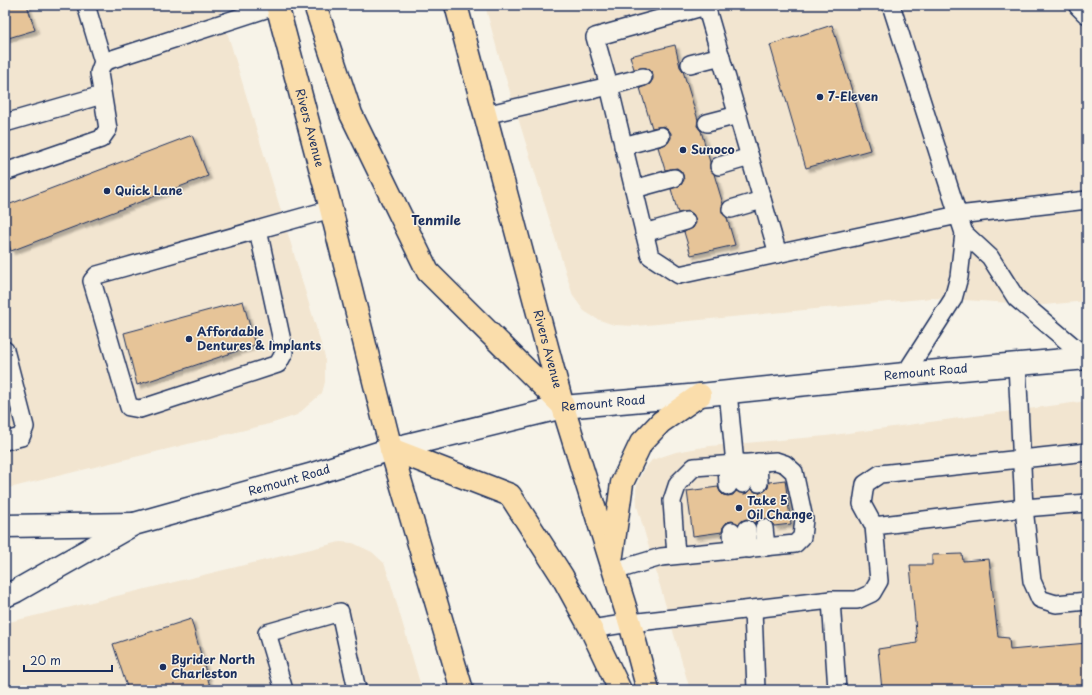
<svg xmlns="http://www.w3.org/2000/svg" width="1092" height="695" font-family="'Playpen Sans',sans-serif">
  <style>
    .built { fill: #f2e5d0 }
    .building { fill: #e6c498; stroke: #1b2f5e; filter: url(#shadow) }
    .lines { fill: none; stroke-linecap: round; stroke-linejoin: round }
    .service-casing { stroke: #1b2f5e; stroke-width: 20 }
    .minor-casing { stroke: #1b2f5e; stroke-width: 25 }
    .secondary-casing { stroke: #1b2f5e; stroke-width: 25 }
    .primary-casing { stroke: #1b2f5e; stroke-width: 25 }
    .service { stroke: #f7f3e8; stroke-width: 17 }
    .minor { stroke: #f7f3e8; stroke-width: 22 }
    .secondary { stroke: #f7f3e8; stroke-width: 22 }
    .primary { stroke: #faddab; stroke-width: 22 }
    .poi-dot { fill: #1b2f5e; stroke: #f7f3e8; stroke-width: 1.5 }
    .labels { text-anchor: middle; stroke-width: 3; stroke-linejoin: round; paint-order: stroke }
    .poi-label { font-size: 12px; font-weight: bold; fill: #1b2f5e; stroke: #f7f3e8; text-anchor: start }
    .street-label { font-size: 12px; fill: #1b2f5e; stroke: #f7f3e8 }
    .neighbourhood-label { font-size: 13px; font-weight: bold; fill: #1b2f5e; stroke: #f7f3e8 }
  </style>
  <defs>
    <filter id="shadow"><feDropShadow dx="3.5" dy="3.5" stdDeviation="1" flood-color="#0004"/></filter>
  </defs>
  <rect width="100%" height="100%" fill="#f7f3e8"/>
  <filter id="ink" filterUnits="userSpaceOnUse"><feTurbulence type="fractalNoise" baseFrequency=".025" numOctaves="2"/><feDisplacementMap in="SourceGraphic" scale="8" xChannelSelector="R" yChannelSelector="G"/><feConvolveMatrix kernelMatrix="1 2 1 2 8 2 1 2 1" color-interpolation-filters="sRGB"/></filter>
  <g filter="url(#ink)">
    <!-- built -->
    <g class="built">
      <polygon points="5,5 219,5 325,357 325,382 322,393 297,415 273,423 5,489"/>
      <polygon points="485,5 1080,5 1087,12 1087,301 1044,305 932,298 636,326 614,325 597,319 584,311 573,296 498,53"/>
      <polygon points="1087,401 1087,690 690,690 637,506 636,489 640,477 646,467 652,460 676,452 710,446 826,436"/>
      <polygon points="340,542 353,543 372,552 384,563 389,577 422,690 5,690 5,623"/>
    </g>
    <!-- building -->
    <g class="building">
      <polygon points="5,5 27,5 35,30 5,39"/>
      <polygon points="832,25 870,150 806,168 770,45"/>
      <polygon points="675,45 680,67 683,71 698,120 697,126 701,131 710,162 710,169 714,174 723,204 722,212 727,218 735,245 691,255 684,232 693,228 696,223 695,218 693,214 689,211 678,213 671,189 681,185 684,180 683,175 681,171 677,168 665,170 658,147 668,143 671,138 671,133 668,129 664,126 652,128 640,88 650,84 653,79 653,74 650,70 646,68 634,69 630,56"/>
      <polygon points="192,135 208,176 11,251 5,234 5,206"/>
      <polygon points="243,301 255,345 137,385 124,333"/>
      <polygon points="785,480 791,524 774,526 772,522 768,519 763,518 758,520 755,523 751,520 746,519 742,521 739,524 732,521 727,522 723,527 722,532 693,536 687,491 718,487 720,492 723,495 728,496 733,495 736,491 744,494 748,493 751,489 755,492 760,493 765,491 768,488 769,482"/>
      <polygon points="962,554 963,561 989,559 998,637 1009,638 1010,650 1087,643 1087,690 882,690 878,649 917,643 910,565 932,565 932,555"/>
      <polygon points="191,619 211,690 128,690 113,644"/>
    </g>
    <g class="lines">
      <defs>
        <g id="service">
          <polyline points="891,5 958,215 1087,200"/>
          <polyline points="706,6 778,254"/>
          <polyline points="103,62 278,5"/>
          <polyline points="690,64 721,56"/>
          <polyline points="643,77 609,86 595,37 709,5"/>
          <polyline points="485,115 609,86 650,256 679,275 958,215 964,233 959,277 953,299 905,374"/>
          <polyline points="5,123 102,95"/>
          <polyline points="707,123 738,115"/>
          <polyline points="623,146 661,136"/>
          <polyline points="719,166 750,157"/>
          <polyline points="5,172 101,139 108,129 99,73 103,62 86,5"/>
          <polyline points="634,189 674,178"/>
          <polyline points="731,209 762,200"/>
          <polyline points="258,230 282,341 284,353 278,364 140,409 129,407 92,281 97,275 331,209"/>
          <polyline points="644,233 686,221"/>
          <polyline points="964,233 990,257 1016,298 1087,358"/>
          <polyline points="5,350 25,427 21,437 5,441"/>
          <polyline points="1017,364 1024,508 1032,581 1040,599 1056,604 1087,601"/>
          <polyline points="728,392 735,464"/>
          <polyline points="758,462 759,483"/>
          <polyline points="742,463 743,484"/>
          <polyline points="727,465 728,486"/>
          <polyline points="874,526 862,504 865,484 880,474 1087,452"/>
          <polyline points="764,528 766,547"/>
          <polyline points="747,529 749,549"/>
          <polyline points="732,531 733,550"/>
          <polyline points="614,571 661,557 795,544 802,537 804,519 794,472 785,464 776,461 694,467 678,483 672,501 676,555"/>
          <polyline points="831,600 837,690"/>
          <polyline points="753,609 756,690"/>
          <polyline points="591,629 630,623 831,600 857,600 872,593 879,581 874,526 1024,508 1087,503"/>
          <polyline points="284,690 267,633 340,612 357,690"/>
        </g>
        <polyline id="minor" points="1080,5 1087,12"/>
        <g id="secondary">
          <polyline points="5,526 133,524"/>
          <path id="s1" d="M5 596 16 591 134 524 313 474 391 449 563 407 700 395 905 374 1087 358"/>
        </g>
        <g id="primary">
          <path id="s2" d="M277 5 331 209 391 449 462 690"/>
          <polyline points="315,5 351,114 428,272 563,406"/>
          <path id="s3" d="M456 5 563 407 630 623 648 690"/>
          <polyline points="391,449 510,495 562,576 591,629 620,690"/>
          <polyline points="612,555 622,483 641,443 661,422 700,395"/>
        </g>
      </defs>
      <!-- service casing -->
      <use href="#service" class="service-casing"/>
      <!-- minor casing -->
      <use href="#minor" class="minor-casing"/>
      <!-- secondary casing -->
      <use href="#secondary" class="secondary-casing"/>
      <!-- primary casing -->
      <use href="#primary" class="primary-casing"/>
      <!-- service -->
      <use href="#service" class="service"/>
      <!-- minor -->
      <use href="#minor" class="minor"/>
      <!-- secondary -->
      <use href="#secondary" class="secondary"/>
      <!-- primary -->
      <use href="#primary" class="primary"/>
    </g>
  </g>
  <!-- markers -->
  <g class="poi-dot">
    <circle cx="820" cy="97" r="4"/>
    <circle cx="683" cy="150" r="4"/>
    <circle cx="107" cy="191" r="4"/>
    <circle cx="189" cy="339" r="4"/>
    <circle cx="739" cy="508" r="4"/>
    <circle cx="163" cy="667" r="4"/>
  </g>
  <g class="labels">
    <!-- poi labels -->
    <g class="poi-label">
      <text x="828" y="101">7-Eleven</text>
      <text x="691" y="154">Sunoco</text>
      <text x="115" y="195">Quick Lane</text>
      <text x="197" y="336">Affordable<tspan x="197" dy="14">Dentures &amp; Implants</tspan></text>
      <text x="747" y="505">Take 5<tspan x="747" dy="14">Oil Change</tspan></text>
      <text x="171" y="664">Byrider North<tspan x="171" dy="14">Charleston</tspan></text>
    </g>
    <!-- street labels -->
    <g class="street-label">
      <text dy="4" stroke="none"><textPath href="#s2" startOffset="127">Rivers Avenue</textPath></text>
      <text dy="4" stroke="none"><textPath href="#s3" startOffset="356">Rivers Avenue</textPath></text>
      <text dy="4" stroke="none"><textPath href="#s1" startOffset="957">Remount Road</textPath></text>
      <text dy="4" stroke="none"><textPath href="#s1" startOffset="633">Remount Road</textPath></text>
      <text dy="4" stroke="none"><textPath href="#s1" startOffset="309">Remount Road</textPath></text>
    </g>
    <!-- neighbourhood labels -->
    <g class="neighbourhood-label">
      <text x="436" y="225">Tenmile</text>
    </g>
  </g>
  <!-- margin -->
  <rect width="1092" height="695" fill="none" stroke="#f7f3e8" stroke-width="20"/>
  <rect x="10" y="10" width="1072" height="675" fill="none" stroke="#1b2f5e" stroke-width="1.5" filter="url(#ink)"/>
  <!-- scale -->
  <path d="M24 665v6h88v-6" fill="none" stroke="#1b2f5e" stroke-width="2"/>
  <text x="30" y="665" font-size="12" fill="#1b2f5e" stroke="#f7f3e8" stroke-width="3" paint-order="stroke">20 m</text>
</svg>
